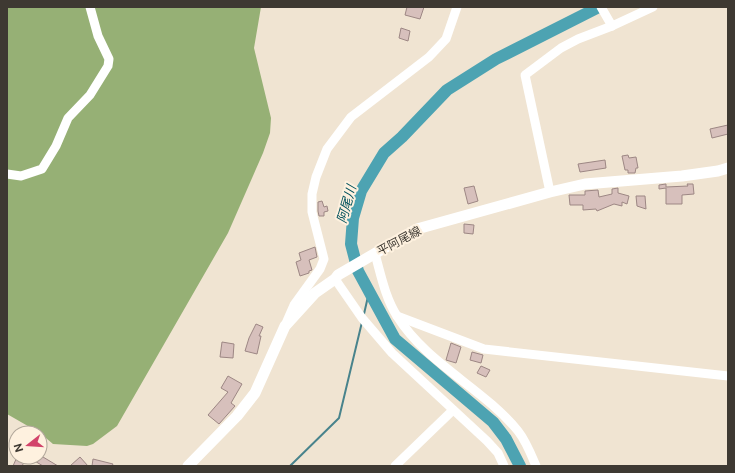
<svg xmlns="http://www.w3.org/2000/svg" width="735" height="473" font-family="'Public Sans','Noto Sans JP',sans-serif">
  <style>
    .forest { fill: #96b075 }
    .lines { fill: none; stroke-linecap: round; stroke-linejoin: round }
    .stream { stroke: #48838c; stroke-width: 2 }
    .river { stroke: #4da3b2; stroke-width: 12 }
    .building { fill: #d7c0bc; stroke: #9d8784 }
    .minor { stroke: #fff; stroke-width: 9 }
    .major { stroke: #fff; stroke-width: 11 }
    .labels { text-anchor: middle; stroke-width: 4; stroke-linejoin: round; paint-order: stroke }
    .street-label { font-size: 12px; fill: #3e3932; stroke: #fef1df }
    .water-label { font-size: 13px; font-style: italic; fill: #00515c; stroke: #fef1df }
  </style>
  <rect width="100%" height="100%" fill="#f0e4d2"/>
  <!-- forest -->
  <polygon class="forest" points="7,7 261,7 254,48 271,118 270,133 263,153 228,233 117,426 93,444 87,446 53,444 40,433 7,414"/>
  <g class="lines">
    <!-- stream -->
    <g class="stream">
      <polyline points="364,314 369,292"/>
      <polyline points="290,466 339,418 362,322"/>
    </g>
    <!-- river -->
    <polyline class="river" points="520,466 506,439 493,422 395,339 358,271 351,244 353,218 361,191 384,153 402,137 447,90 496,59 599,7"/>
  </g>
  <!-- building -->
  <g class="building">
    <polygon points="407,7 424,7 420,19 405,15"/>
    <polygon points="401,28 410,31 408,41 399,38"/>
    <polygon points="728,125 728,134 712,138 710,129"/>
    <polygon points="628,155 629,158 636,157 638,168 636,168 635,173 628,173 628,170 625,170 622,156"/>
    <polygon points="605,160 606,168 580,172 578,164"/>
    <polygon points="666,184 666,187 688,186 687,184 693,184 694,194 682,195 682,204 666,204 666,188 659,189 659,185"/>
    <polygon points="474,186 478,201 468,204 464,188"/>
    <polygon points="618,188 618,193 629,196 627,204 622,202 622,206 614,204 597,211 596,209 583,210 583,205 570,205 569,195 585,195 585,191 598,190 599,197 612,194 612,189"/>
    <polygon points="636,196 645,196 646,209 637,206"/>
    <polygon points="322,201 324,207 327,206 328,211 324,212 324,216 319,216 318,211 318,202"/>
    <polygon points="464,224 474,225 473,234 464,233"/>
    <polygon points="315,247 317,257 309,260 312,270 309,271 309,273 300,276 296,262 301,260 299,253"/>
    <polygon points="256,324 263,327 259,336 261,336 257,354 245,351 249,338"/>
    <polygon points="222,342 234,344 233,358 220,357"/>
    <polygon points="451,343 461,347 456,363 446,360"/>
    <polygon points="472,352 483,355 481,363 470,360"/>
    <polygon points="481,366 490,370 486,377 477,373"/>
    <polygon points="228,376 242,384 231,403 235,406 219,424 208,415 228,392 221,388"/>
    <polygon points="17,457 27,457 22,466 13,466"/>
    <polygon points="28,457 43,457 58,466 43,466"/>
    <polygon points="80,457 88,466 70,466"/>
    <polygon points="93,459 113,464 112,466 92,466"/>
  </g>
  <g class="lines">
    <!-- minor -->
    <g class="minor">
      <polyline points="601,7 612,26"/>
      <polyline points="7,174 21,176 42,169 56,146 68,118 90,95 108,66 109,59 98,36 90,7"/>
      <polyline points="550,192 525,75 561,48 578,39 612,26 653,7"/>
      <path d="M375 254C381 275 385 297 397 316 427 364 483 388 518 431 526 441 531 454 536 466"/>
      <polyline points="335,279 362,318 392,353 487,441 498,453 504,466"/>
      <polyline points="397,316 484,349 728,376"/>
      <polyline points="287,321 294,305 320,269 324,259 312,212 312,194 316,177 327,149 351,117 429,57 446,39 457,7"/>
      <polyline points="395,466 453,410"/>
    </g>
    <!-- major -->
    <polyline class="major" points="188,466 237,416 255,393 285,326 315,293 335,279 338,275 417,229 550,192 585,184 682,176 718,171 728,168"/>
  </g>
  <g class="labels">
    <!-- street labels -->
    <g class="street-label">
      <text transform="translate(399 241) rotate(-28)" y="4">平阿尾線</text>
    </g>
    <!-- water labels -->
    <g class="water-label">
      <text transform="translate(346 204) rotate(-74)" y="5">阿尾川</text>
    </g>
  </g>
  <!-- border -->
  <rect width="735" height="473" fill="none" stroke="#3e3932" stroke-width="16"/>
  <!-- north arrow -->
  <g transform="translate(28 445) rotate(253)"><circle r="19" fill="#fef1df" stroke="#b1a79a"/>
  <path d="M0-3L7 15L0 10L-7 15Z" fill="#d2436a"/>
  <text y="-6" font-size="11" font-weight="bold" text-anchor="middle" fill="#3e3932">N</text>
  </g>
</svg>
